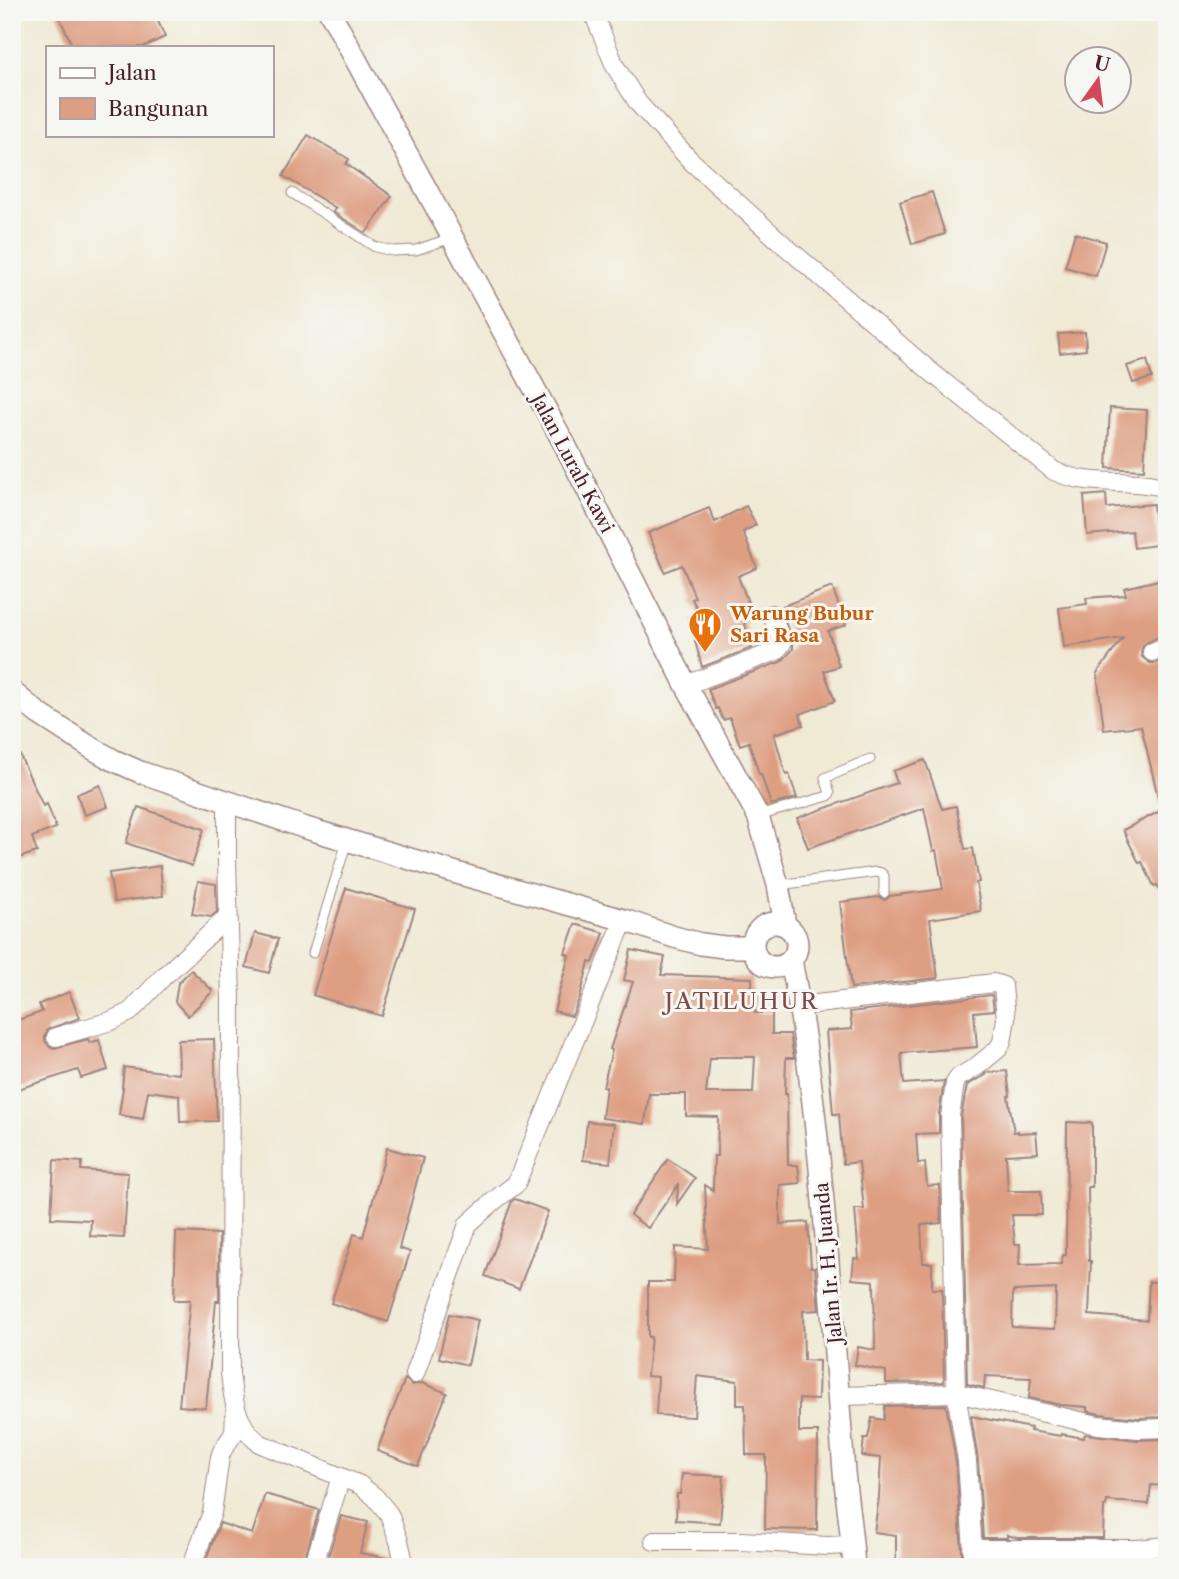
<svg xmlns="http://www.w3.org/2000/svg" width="1179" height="1579" font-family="'Libre Caslon Text',serif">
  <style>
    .building { fill: #de9e82; fill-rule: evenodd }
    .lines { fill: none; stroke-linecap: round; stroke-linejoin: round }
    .service-casing { stroke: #9d8480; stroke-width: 11 }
    .minor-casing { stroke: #9d8480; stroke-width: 20 }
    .tertiary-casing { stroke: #9d8480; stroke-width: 24 }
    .service { stroke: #fff; stroke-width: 9 }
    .minor { stroke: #fff; stroke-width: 18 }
    .tertiary { stroke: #fff; stroke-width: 21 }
    .labels { text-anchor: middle; stroke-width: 6; stroke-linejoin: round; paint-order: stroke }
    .street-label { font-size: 19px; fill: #4a1f2b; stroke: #f6f6f2 }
    .food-label { font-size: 19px; font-weight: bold; fill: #c56008; stroke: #f6f6f2; text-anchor: start }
    .quarter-label { font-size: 23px; letter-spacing: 2px; fill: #7e4b49; stroke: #f6f6f2 }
  </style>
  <rect width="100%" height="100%" fill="#f6f6f2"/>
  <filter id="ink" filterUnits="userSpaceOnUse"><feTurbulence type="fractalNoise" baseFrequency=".0143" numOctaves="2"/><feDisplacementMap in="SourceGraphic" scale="14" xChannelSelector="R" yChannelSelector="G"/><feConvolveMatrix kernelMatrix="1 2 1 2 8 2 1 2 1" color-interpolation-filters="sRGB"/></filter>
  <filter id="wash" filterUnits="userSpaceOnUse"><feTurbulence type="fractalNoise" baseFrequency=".00686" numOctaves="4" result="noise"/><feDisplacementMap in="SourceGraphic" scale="28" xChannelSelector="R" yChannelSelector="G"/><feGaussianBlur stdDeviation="1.57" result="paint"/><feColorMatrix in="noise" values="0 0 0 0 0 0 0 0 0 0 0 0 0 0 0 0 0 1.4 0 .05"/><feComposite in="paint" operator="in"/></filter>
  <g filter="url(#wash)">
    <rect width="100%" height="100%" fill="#f0ead5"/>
    <g id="blocks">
      <!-- building -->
      <g class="building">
        <polygon points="57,12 154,12 165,37 143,47 73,47"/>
        <polygon points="308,135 349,159 346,164 392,196 366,233 333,212 336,208 283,176"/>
        <polygon points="932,192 945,234 912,244 900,202"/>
        <polygon points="1075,233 1106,242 1096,276 1065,267"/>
        <polygon points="1085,332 1086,350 1060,353 1058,334"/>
        <polygon points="1147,360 1152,378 1133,383 1127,366"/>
        <polygon points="1110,408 1147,410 1144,470 1107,468"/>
        <polygon points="1106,494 1107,508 1153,504 1157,545 1134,548 1132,531 1087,535 1084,496"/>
        <polygon points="746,506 756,525 743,532 757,568 738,576 754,618 744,621 752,648 702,667 695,641 700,640 692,620 701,617 692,599 695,598 682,565 665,572 648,533 709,508 715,522"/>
        <polygon points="1167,578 1167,618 1159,619 1163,635 1147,642 1143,646 1141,651 1142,657 1150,663 1156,663 1167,658 1167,903 1157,885 1154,886 1142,862 1139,863 1123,830 1166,808 1161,809 1141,726 1104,730 1097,673 1123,638 1064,647 1059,608 1087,604 1086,598 1126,595 1124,588"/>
        <polygon points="832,587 846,625 828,631 839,666 824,671 835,701 800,714 803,725 774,734 786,775 789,774 797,798 771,805 761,774 759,774 749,742 740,745 730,718 723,720 718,708 716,709 708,689 780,662 785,658 793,649 793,644 780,607"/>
        <polygon points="12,738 43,806 47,804 56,828 32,837 37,852 12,860"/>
        <polygon points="925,760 942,809 956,806 965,849 973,848 979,882 976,883 981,911 930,919 938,978 851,988 840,902 879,897 885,900 890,896 943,889 936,850 933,851 924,808 808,848 797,818 897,783 893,771"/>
        <polygon points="100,785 108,807 84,815 77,794"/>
        <polygon points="138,807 204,829 192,866 126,843"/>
        <polygon points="160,866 163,896 114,902 109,873"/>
        <polygon points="198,881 216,884 217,912 211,917 192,914"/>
        <polygon points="346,888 415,909 382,1016 313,995"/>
        <polygon points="575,924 604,933 593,963 589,962 580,997 572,1016 554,1011 569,955 565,953"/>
        <polygon points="255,933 278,939 269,973 246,967"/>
        <path d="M631 950 665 957 661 975 752 978V996H755V1013H772V1034H790L794 1058H786L785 1094H787L788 1165H798L800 1183 780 1185V1224L808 1222 811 1267H815L819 1310 803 1311 804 1360 819 1361 818 1400 799 1399V1432H818L817 1530 765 1529 766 1455H746L745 1405H737V1381L697 1376 694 1417 656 1415 658 1377 647 1376 651 1337H648V1282H674L675 1247 708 1249 705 1185 713 1190 714 1156H717L718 1117 686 1116V1094H649L645 1124 602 1118 606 1087H603L612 1050 610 1049 633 982 624 980ZM716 1057H755L753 1093H706L710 1059H716Z"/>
        <polygon points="191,970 213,991 188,1016 175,1002 178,983"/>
        <polygon points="69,992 80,1018 48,1029 45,1035 45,1041 49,1046 54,1048 88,1039 90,1043 99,1040 108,1070 81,1078 78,1070 12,1091 12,1022 42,1012 39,1004"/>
        <polygon points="992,995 994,1010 974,1012 977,1047 901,1053 904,1084 944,1081 939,1114 939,1133 916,1134 918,1163 925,1163 927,1186 940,1185 941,1223 921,1225 923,1263 932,1263 932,1289 942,1289 944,1382 886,1383 886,1371 855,1365 858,1347 875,1350 874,1281 852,1279 854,1258 859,1259 855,1209 864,1209 859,1162 843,1164 839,1114 833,1114 826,1031 852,1029 850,1012"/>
        <polygon points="214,1039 217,1121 180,1122 179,1095 148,1091 143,1119 119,1115 123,1088 122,1088 124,1067 179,1074 178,1040"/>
        <path d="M1007 1071 1010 1096H1008L1014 1132 1018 1131V1133L1036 1132 1038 1153 1006 1155 1008 1191H1041L1042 1215H1012L1015 1244H1020L1019 1265 1061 1264 1063 1255H1066L1067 1122 1092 1123V1187H1088L1089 1261H1091L1089 1315 1147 1320 1149 1282H1167V1417L1138 1418 1100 1414 1087 1411V1407L1061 1405 1029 1398 1031 1378 985 1376 984 1388 967 1384 961 1117 967 1085 986 1075V1073ZM1056 1289 1055 1329 1012 1327 1013 1291Z"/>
        <polygon points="587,1121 614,1124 610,1163 583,1160"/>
        <polygon points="387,1148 423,1158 399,1248 410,1252 388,1322 331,1303 354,1234 363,1237"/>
        <polygon points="668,1159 695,1178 677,1204 678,1185 648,1228 630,1215"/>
        <polygon points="54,1160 82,1162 81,1170 128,1173 124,1238 90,1236 91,1220 51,1218"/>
        <polygon points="515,1199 548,1211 519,1289 485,1276 512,1201"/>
        <polygon points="176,1232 219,1234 219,1301 216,1301 206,1408 179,1406 190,1300 174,1300"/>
        <polygon points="449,1314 478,1320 468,1365 439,1358"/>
        <polygon points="405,1379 412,1385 422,1383 447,1393 418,1466 377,1451"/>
        <polygon points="946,1405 956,1462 963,1567 896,1567 896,1535 874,1532 879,1497 881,1458 862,1456 864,1438 868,1438 872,1418 884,1420 885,1406"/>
        <polygon points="971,1416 1031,1428 1030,1431 1061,1436 1061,1434 1084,1438 1085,1434 1137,1440 1167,1439 1167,1486 1151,1485 1149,1504 1107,1501 1106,1506 1104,1506 1103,1538 1018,1538 1007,1535 1007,1538 983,1538 978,1460"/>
        <polygon points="682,1474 724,1476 720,1523 676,1520 677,1494 680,1494"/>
        <polygon points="265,1494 319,1510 302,1567 203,1567 220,1523 252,1534"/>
        <polygon points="341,1516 368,1522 360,1553 392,1559 392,1567 325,1567"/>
        <polygon points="1167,1557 1167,1567 1143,1567 1143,1560"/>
      </g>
    </g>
  </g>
  <g filter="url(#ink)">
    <use href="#blocks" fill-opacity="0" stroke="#9d8480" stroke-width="2"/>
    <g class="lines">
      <defs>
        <g id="service">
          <polyline points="292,193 375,247 393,251 416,250 451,238"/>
          <polyline points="758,816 828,796 830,793 825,778 870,759"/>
          <polyline points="779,885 876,872 881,873 884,876 884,893"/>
          <polyline points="313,953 347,841"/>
        </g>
        <g id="minor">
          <path d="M593 12 615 66 638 103 691 161 784 245 930 371 1054 471C1091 488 1129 477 1167 488"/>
          <polyline points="1152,652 1167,646"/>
          <polyline points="686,685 776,651 782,643 772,614"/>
          <path d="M227 801V860L231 1000 230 1373C233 1400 236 1425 259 1443L360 1485 375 1497 389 1514 399 1541 405 1567"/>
          <polyline points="800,1006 994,983 1003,986 1006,1019 1002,1042 998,1049 976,1067 959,1077 955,1083 950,1116 956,1393 967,1461 974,1567"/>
          <polyline points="56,1037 111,1021 130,1012 162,978 228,917"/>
          <polyline points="415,1374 468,1224 495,1200 516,1184 624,920"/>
          <polyline points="839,1396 956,1393 1098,1425 1138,1429 1167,1428"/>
          <polyline points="654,1541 741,1541 827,1546 852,1545"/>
          <polyline points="972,1549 1137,1549 1167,1546"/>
          <polyline points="191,1567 212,1513 220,1457 222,1451 234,1433 235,1411"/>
          <polyline points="313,1567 341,1477"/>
        </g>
        <g id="tertiary">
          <polyline points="330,12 565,445 686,685 758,816 778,885 785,925"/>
          <polyline points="12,692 39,714 90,747 113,760 140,772 306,828 467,876 624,920 674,937 701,944 724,947 753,947"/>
          <circle cx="775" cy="945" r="22"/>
          <path d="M791 960C814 1077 823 1195 832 1313 836 1366 840 1419 844 1472 847 1503 852 1535 854 1567"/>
        </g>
      </defs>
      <!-- service casing -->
      <use href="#service" class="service-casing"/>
      <!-- minor casing -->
      <use href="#minor" class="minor-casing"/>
      <!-- tertiary casing -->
      <use href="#tertiary" class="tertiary-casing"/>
      <!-- service -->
      <use href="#service" class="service"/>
      <!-- minor -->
      <use href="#minor" class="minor"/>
      <!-- tertiary -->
      <use href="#tertiary" class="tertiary"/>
    </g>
  </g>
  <!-- icons -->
  <defs>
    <symbol id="restaurant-pin" viewBox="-11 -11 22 30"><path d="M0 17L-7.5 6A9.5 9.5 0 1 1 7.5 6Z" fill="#e8710a" stroke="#f6f6f2"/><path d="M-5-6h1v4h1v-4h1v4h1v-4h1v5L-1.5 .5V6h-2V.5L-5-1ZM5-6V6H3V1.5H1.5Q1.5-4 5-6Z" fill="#fff"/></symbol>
  </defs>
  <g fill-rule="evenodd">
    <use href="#restaurant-pin" x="686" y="605" width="38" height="52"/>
  </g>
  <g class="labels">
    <!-- street labels -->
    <g class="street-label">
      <text transform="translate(573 463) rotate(62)" y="7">Jalan Lurah Kawi</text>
      <text transform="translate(828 1263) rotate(-95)" y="7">Jalan Ir. H. Juanda</text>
    </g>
    <!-- food labels -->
    <g class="food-label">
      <text x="730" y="620">Warung Bubur<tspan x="730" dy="22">Sari Rasa</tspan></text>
    </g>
    <!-- quarter labels -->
    <g class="quarter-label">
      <text x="742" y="1009">JATILUHUR</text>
    </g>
  </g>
  <!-- margin -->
  <rect width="1179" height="1579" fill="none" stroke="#f6f6f2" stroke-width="42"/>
  <!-- legend -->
  <rect x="46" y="46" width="228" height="91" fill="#f6f6f2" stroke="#b1a0a2" stroke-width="2"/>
  <rect x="60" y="68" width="35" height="10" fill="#ffffff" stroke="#b1a0a2" stroke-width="2"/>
  <text x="108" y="80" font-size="21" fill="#4a1f2b">Jalan</text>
  <rect x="60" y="98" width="35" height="21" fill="#de9e82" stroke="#b1a0a2" stroke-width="2"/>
  <text x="108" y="116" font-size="21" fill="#4a1f2b">Bangunan</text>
  <!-- north arrow -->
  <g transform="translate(1098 80) rotate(14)"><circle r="33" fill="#f6f6f2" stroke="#b1a0a2" stroke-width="2"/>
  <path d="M0-5L12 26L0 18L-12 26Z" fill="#d1495b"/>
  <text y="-10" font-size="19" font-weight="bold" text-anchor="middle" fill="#4a1f2b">U</text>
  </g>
</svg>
